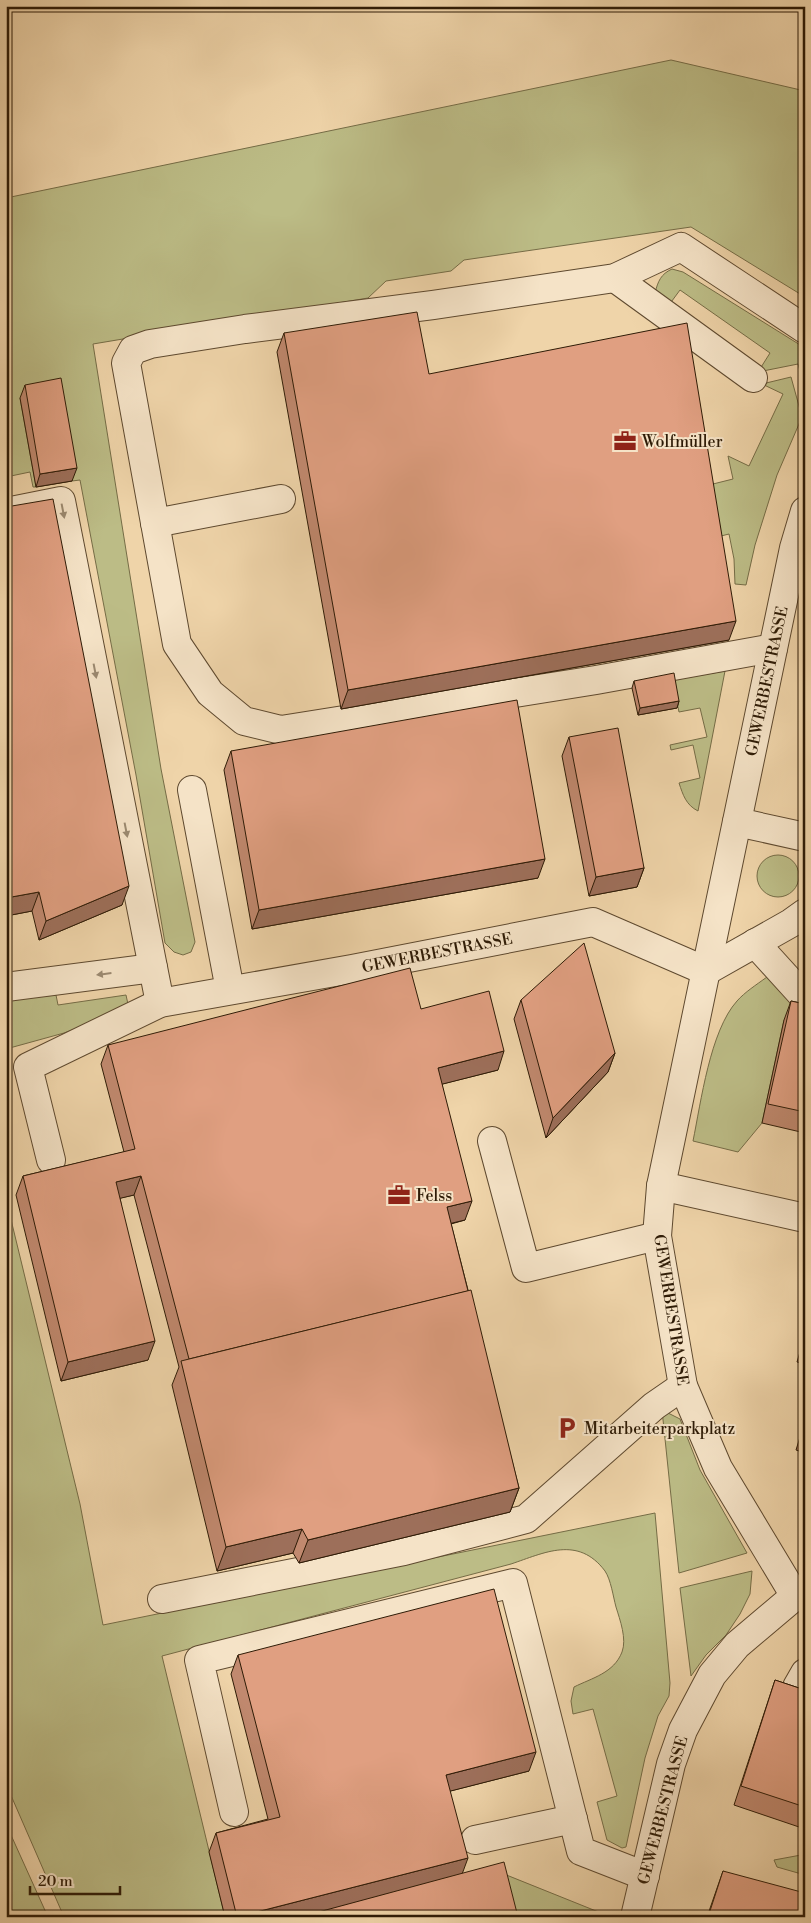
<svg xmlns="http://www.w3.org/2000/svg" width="811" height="1923" font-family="'Libre Bodoni',serif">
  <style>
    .green { fill: #bcbc86; stroke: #756c46 }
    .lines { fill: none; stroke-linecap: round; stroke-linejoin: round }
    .minor-casing { stroke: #5e492f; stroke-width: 30 }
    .minor { stroke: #f5e3c7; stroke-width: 28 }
    .wall { fill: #c1896f; stroke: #2e1b06 }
    .shaded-wall { fill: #9d6f5a; stroke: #2e1b06 }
    .building { fill: #e09f81; stroke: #2e1b06 }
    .oneway { fill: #9b8970 }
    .labels { text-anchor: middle; stroke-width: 4; stroke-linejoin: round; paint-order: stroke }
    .poi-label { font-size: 16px; fill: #2e1b06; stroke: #f5e3c7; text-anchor: start }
    .street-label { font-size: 16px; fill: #2e1b06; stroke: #f5e3c7 }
  </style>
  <rect width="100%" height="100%" fill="#efd4a9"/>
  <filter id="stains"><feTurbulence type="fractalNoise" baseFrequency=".004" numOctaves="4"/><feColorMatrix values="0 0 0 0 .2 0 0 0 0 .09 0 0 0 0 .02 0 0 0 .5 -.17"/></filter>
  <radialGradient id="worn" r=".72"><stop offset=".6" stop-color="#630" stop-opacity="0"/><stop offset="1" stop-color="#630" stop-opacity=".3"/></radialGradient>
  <!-- green -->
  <g class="green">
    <polygon points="671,60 805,91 805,297 691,227 464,260 451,271 386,281 368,298 93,344 161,769 195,942 191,952 183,955 174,952 165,943 136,775 80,480 72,481 20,398 36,487 33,487 30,472 6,477 6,198"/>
    <path d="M672 269 683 272 805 348V389L798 364 758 372 770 353 680 290 666 309 655 293C658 281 661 274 672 269Z"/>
    <polygon points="791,377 802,417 777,475 755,545 746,585 735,584 734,559 729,534 713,538 709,485 733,479 728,456 749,466 783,394 762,384"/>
    <path d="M725 671 698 811C686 805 683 795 679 783L700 778 693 745 671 750 670 745 707 737 700 708 679 712 672 680Z"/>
    <circle cx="778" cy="876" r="21"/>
    <path d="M767 977 805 1019V1024L784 1020 762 1123 738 1152 693 1141C701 1102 710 1031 737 1001 745 992 756 985 767 977Z"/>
    <polygon points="56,995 58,1005 126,995 129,1009 64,1033 6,1049 6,1000"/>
    <path d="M6 1199 80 1504 103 1625 655 1513 670 1683 669 1696 658 1716 645 1758 626 1847 622 1848 607 1840 597 1802 617 1796 593 1709 573 1714 571 1701 574 1687C592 1678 614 1673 622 1652 627 1639 620 1620 616 1607 613 1596 611 1580 605 1571 578 1535 544 1553 511 1564L162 1656 225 1917H64L6 1784Z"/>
    <polygon points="662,1410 680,1419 700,1470 747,1553 679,1573"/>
    <polygon points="752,1571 750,1594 740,1614 726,1635 706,1655 691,1676 680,1588"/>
    <polygon points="6,1824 48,1917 6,1917"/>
    <polygon points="801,1855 805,1857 805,1875 777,1867 774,1860"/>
    <polygon points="494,1870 611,1917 304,1917"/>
  </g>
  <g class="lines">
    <defs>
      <g id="minor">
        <polyline points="615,278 753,378"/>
        <polyline points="6,512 61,501 160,1003"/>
        <polyline points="155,523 281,499"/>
        <polyline points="773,648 596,680 281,730 244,721 210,693 177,644 126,363 133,350 150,344 245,329 433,305 615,278 681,247 805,329"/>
        <polyline points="192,790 230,990"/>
        <polyline points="737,822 805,837"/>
        <polyline points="755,943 805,998"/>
        <polyline points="6,987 153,968"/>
        <polyline points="492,1141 526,1268 657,1236"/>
        <polyline points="51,1160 28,1067 160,1003 352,969 593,922 706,971 791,923 805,913"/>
        <polyline points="661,1186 805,1218"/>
        <polyline points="795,1596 718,1468 683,1386 657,1236 661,1186 794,548 805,511"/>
        <polyline points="162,1599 404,1551 526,1519 654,1406 683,1386"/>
        <polyline points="797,1687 805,1673"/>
        <polyline points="234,1812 199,1660 513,1583 581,1851 645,1876"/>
        <polyline points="475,1840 573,1819"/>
        <polyline points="635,1917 671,1764 683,1730 712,1675 737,1645 795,1596 805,1592"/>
      </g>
    </defs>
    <!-- minor casing -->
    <use href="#minor" class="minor-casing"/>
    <!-- minor -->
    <use href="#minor" class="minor"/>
  </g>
  <!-- wall -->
  <g class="wall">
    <polygon points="284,333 429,374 729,640 341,709 277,352"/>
    <polygon points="25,385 72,481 36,487 20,398"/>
    <polygon points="6,507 122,905 39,940 32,911 6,916"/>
    <polygon points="634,681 679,701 677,708 638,715 632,688"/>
    <polygon points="569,737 644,868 637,887 589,896 562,756"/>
    <polygon points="231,751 538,878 252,929 224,770"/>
    <polygon points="521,1000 615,1053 608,1072 546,1138 514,1019"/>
    <polygon points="791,1001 805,1004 805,1133 762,1123 784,1020"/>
    <polygon points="421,1009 498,1070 442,1084 465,1220 451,1224 519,1488 510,1512 299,1563 293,1553 217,1571 172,1385 179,1367 134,1195 120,1198 148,1360 61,1381 16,1195 23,1176 124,1152 101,1064 108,1045"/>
    <polygon points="805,1335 805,1364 797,1362"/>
    <polygon points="805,1421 805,1453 796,1450"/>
    <polygon points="238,1655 529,1771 450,1791 462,1873 518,1917 225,1917 209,1852 216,1833 268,1819 231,1674"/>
    <polygon points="775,1680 805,1690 805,1829 734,1805"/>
    <polygon points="723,1871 805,1917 707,1917"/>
  </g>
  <!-- shaded-wall -->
  <g class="shaded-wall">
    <polygon points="77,468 72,481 36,487 40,474"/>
    <polygon points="736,621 729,640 341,709 348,690"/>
    <polygon points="679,701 677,708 638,715 640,708"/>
    <polygon points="545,859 538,878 252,929 259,910"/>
    <polygon points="644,868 637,887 589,896 596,877"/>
    <polygon points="129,886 122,905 39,940 46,921"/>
    <polygon points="39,892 32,911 6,916 6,898"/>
    <polygon points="504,1051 498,1070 431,1087 438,1068"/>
    <polygon points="615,1053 608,1072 546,1138 553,1118"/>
    <polygon points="141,1176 134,1195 109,1201 116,1182"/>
    <polygon points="472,1201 465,1220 440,1226 447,1207"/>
    <polygon points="155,1341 148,1360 61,1381 68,1362"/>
    <polygon points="519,1488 510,1512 299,1563 308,1540"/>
    <polygon points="302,1529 293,1553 217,1571 226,1547"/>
    <polygon points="536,1752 529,1771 439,1794 446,1775"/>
    <polygon points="468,1858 461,1877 304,1917 237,1917"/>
  </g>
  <!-- building -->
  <g class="building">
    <polygon points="417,312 429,374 687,323 736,621 348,690 284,333"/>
    <polygon points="61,378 77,468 40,474 25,385"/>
    <polygon points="53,499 129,886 46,921 39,892 6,898 6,507"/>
    <polygon points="674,673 679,701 640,708 634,681"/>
    <polygon points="517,700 545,859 259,910 231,751"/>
    <polygon points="618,728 644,868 596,877 569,737"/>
    <polygon points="584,943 615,1053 553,1118 521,1000"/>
    <polygon points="410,968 421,1009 489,991 504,1051 438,1068 472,1201 447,1207 468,1291 189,1359 141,1176 116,1182 155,1341 68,1362 23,1176 135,1149 108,1045"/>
    <polygon points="791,1001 805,1004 805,1112 768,1104"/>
    <polygon points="471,1290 519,1488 308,1540 302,1529 226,1547 181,1361"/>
    <polygon points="494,1589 536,1752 446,1775 468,1858 237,1917 216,1833 280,1817 238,1655"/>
    <polygon points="775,1680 805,1690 805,1807 741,1786"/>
    <polygon points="504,1862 518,1917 300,1917"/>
    <polygon points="723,1871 805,1893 805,1917 708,1917"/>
  </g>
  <!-- one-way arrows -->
  <defs><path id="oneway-solid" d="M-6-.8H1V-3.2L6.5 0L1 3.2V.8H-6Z" transform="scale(1.25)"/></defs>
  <g class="oneway">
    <use href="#oneway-solid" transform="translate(63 511) rotate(79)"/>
    <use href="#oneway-solid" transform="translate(95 671) rotate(79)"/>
    <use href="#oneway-solid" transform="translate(126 830) rotate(79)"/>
    <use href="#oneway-solid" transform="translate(104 974) rotate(173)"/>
  </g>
  <!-- icons -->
  <defs>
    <symbol id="office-bare" viewBox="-9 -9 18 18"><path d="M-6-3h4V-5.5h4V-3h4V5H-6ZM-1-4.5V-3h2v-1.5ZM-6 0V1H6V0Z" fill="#8f2418" stroke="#f5e3c7" stroke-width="2.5" paint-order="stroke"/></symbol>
    <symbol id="parking-bare" viewBox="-9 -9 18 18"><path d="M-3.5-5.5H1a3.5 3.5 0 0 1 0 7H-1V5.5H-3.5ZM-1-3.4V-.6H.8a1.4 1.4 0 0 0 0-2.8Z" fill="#8f2418" stroke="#f5e3c7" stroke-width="2.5" paint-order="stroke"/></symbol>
  </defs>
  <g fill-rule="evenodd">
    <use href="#office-bare" x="609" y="425" width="32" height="32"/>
    <use href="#office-bare" x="383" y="1179" width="32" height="32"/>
    <use href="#parking-bare" x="551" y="1412" width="32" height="32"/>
  </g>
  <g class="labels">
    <!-- poi labels -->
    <g class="poi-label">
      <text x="642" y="447">Wolfmüller</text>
      <text x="416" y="1201">Felss</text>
      <text x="584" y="1434">Mitarbeiterparkplatz</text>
    </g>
    <!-- street labels -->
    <g class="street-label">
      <text transform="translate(766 681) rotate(-78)" y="6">GEWERBESTRASSE</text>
      <text transform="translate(437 952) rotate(-11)" y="6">GEWERBESTRASSE</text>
      <text transform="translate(672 1310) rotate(81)" y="6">GEWERBESTRASSE</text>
      <text transform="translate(662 1810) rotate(-75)" y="6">GEWERBESTRASSE</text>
    </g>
  </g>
  <!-- margin -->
  <rect width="811" height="1923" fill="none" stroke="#efd4a9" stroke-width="25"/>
  <rect x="8" y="8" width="796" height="1908" fill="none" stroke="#2e1b06" stroke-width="2.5"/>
  <rect x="12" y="12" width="786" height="1898" fill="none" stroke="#2e1b06"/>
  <!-- scale -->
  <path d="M30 1886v8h90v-8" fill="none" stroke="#2e1b06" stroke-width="2.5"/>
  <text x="38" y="1886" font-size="15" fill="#2e1b06" stroke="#f5e3c7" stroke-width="4" paint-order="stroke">20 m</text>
  <rect width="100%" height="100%" filter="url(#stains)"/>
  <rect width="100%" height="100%" fill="url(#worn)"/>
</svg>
